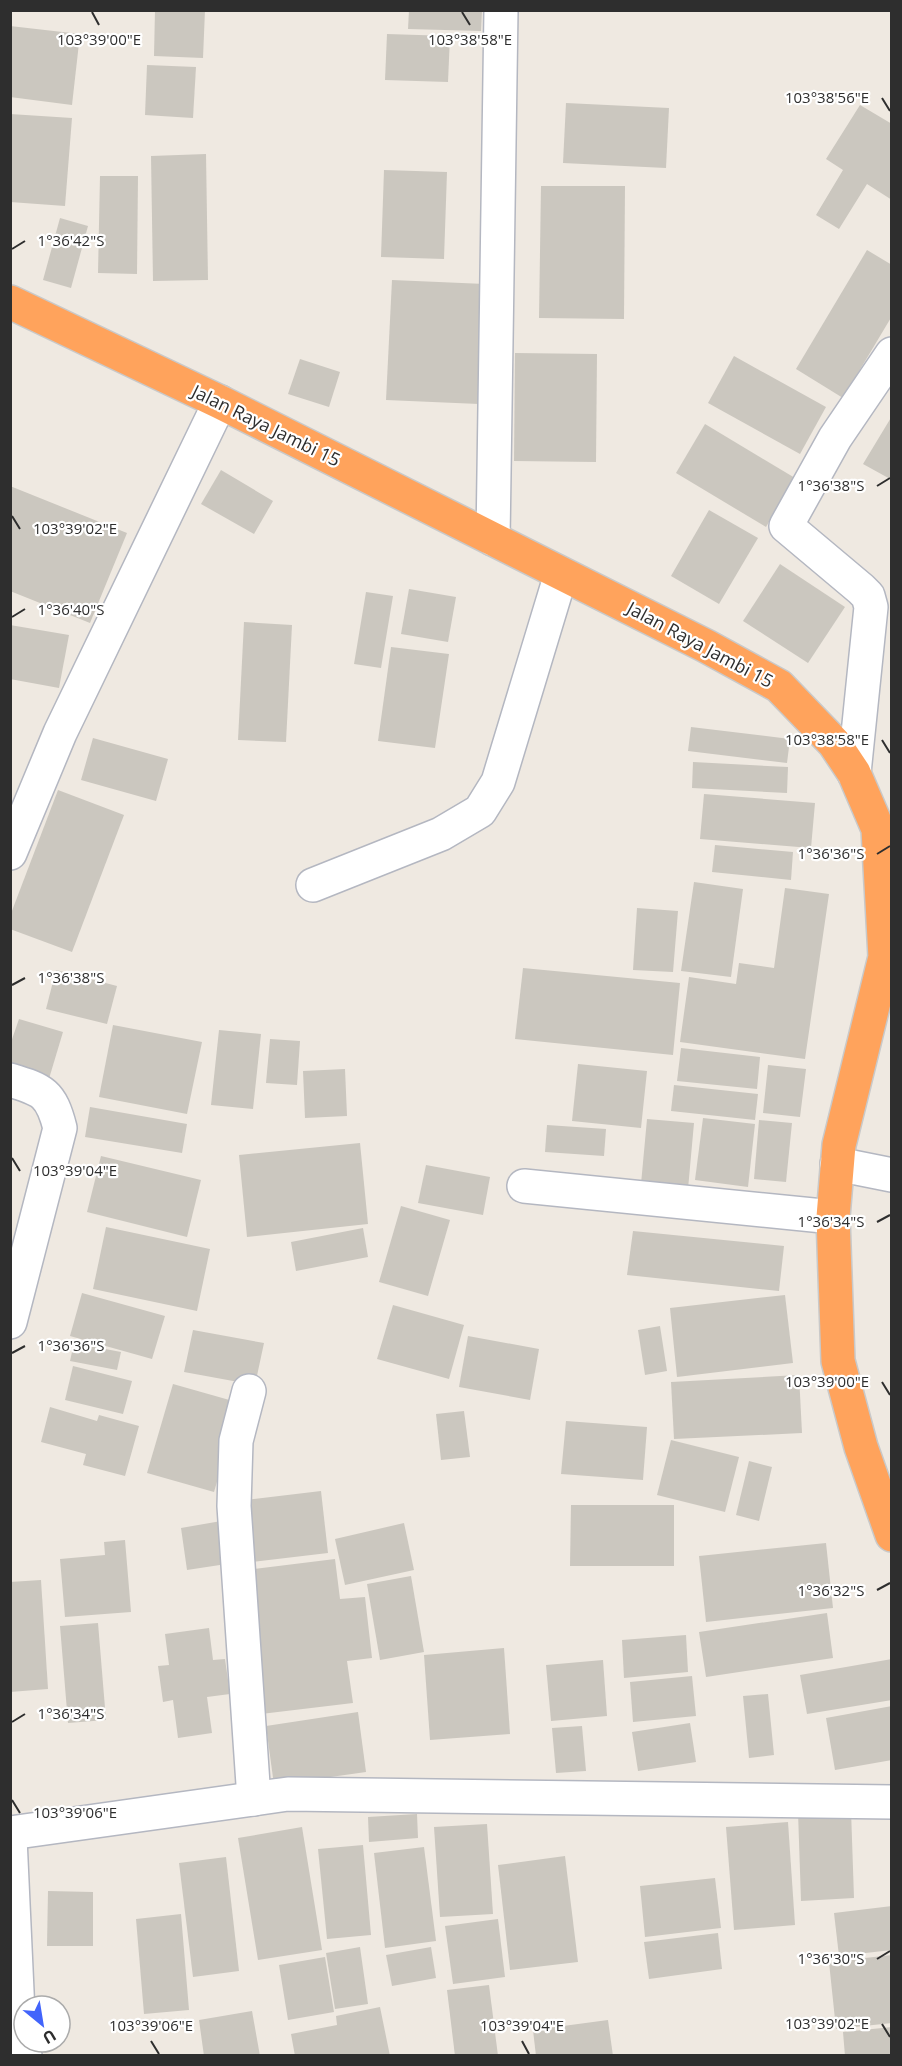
<svg xmlns="http://www.w3.org/2000/svg" width="902" height="2066" font-family="'Open Sans',sans-serif">
  <style>
    .building { fill: #cbc7bf }
    .lines { fill: none; stroke-linecap: round; stroke-linejoin: round }
    .minor-casing { stroke: #b4b7c1; stroke-width: 36 }
    .highway-casing { stroke: #c9c9c9; stroke-width: 36 }
    .minor { stroke: #fff; stroke-width: 33 }
    .highway { stroke: #ffa35c; stroke-width: 33 }
    .ticks { fill: none; stroke: #2e2e2e; stroke-width: 2 }
    .labels { text-anchor: middle; stroke-width: 4.5; stroke-linejoin: round; paint-order: stroke }
    .street-label { font-size: 18px; fill: #2e2e2e; stroke: #fff }
    .ticks-label { font-size: 15px; text-anchor: middle; fill: #2e2e2e; stroke: #fff; stroke-width: 4.5; stroke-linejoin: round; paint-order: stroke }
  </style>
  <rect width="100%" height="100%" fill="#efe9e1"/>
  <!-- building -->
  <g class="building">
    <polygon points="155,10 205,10 203,58 154,56"/>
    <polygon points="409,10 482,10 481,31 408,29"/>
    <polygon points="10,26 80,34 72,105 10,97"/>
    <polygon points="387,34 450,36 448,82 385,80"/>
    <polygon points="147,65 196,67 193,118 145,115"/>
    <polygon points="566,103 669,108 666,168 563,163"/>
    <polygon points="860,105 892,124 892,200 867,184 839,229 816,215 843,170 826,159"/>
    <polygon points="10,114 72,118 65,206 10,202"/>
    <polygon points="206,154 208,280 153,281 151,156"/>
    <polygon points="384,170 447,172 444,259 381,257"/>
    <polygon points="100,176 138,176 137,274 98,273"/>
    <polygon points="541,186 625,186 624,319 539,318"/>
    <polygon points="60,218 88,226 71,288 43,280"/>
    <polygon points="867,250 892,265 892,316 843,398 796,369"/>
    <polygon points="392,280 485,284 479,404 386,400"/>
    <polygon points="515,353 597,354 596,462 514,461"/>
    <polygon points="734,356 826,407 800,454 708,403"/>
    <polygon points="300,359 340,372 329,407 288,394"/>
    <polygon points="892,416 892,480 863,464"/>
    <polygon points="705,424 795,478 766,527 676,473"/>
    <polygon points="221,470 273,501 254,534 201,504"/>
    <polygon points="10,486 127,533 90,623 10,591"/>
    <polygon points="709,510 758,538 719,604 671,576"/>
    <polygon points="780,564 845,607 808,663 743,621"/>
    <polygon points="409,589 456,597 448,642 401,634"/>
    <polygon points="366,592 393,596 381,668 354,664"/>
    <polygon points="244,622 292,625 286,742 238,740"/>
    <polygon points="10,625 69,635 59,688 10,679"/>
    <polygon points="391,647 449,654 435,748 378,741"/>
    <polygon points="691,727 790,739 787,763 688,751"/>
    <polygon points="93,738 168,759 156,801 81,780"/>
    <polygon points="693,762 788,767 787,793 692,788"/>
    <polygon points="58,790 124,815 72,952 10,929 10,916"/>
    <polygon points="704,794 815,803 811,848 700,839"/>
    <polygon points="715,845 793,852 791,880 712,872"/>
    <polygon points="694,882 743,889 731,977 681,971"/>
    <polygon points="785,888 829,894 805,1059 680,1042 689,977 736,984 739,963 774,968"/>
    <polygon points="637,908 678,911 673,972 633,970"/>
    <polygon points="523,968 680,983 673,1055 515,1039"/>
    <polygon points="56,970 117,986 107,1024 46,1009"/>
    <polygon points="19,1019 63,1032 48,1082 10,1071 10,1045"/>
    <polygon points="113,1025 202,1042 187,1114 99,1097"/>
    <polygon points="219,1030 261,1034 253,1109 211,1105"/>
    <polygon points="270,1039 300,1041 297,1085 266,1083"/>
    <polygon points="681,1048 760,1057 757,1089 677,1081"/>
    <polygon points="578,1064 647,1071 641,1128 572,1121"/>
    <polygon points="768,1065 806,1069 800,1117 763,1113"/>
    <polygon points="345,1069 347,1116 305,1118 303,1071"/>
    <polygon points="674,1085 758,1094 755,1120 671,1111"/>
    <polygon points="90,1107 187,1124 182,1153 85,1137"/>
    <polygon points="703,1118 755,1124 748,1187 695,1180"/>
    <polygon points="647,1119 694,1123 688,1189 641,1184"/>
    <polygon points="759,1120 792,1123 786,1182 754,1179"/>
    <polygon points="547,1125 606,1129 604,1156 545,1152"/>
    <polygon points="360,1143 368,1224 247,1237 239,1155"/>
    <polygon points="101,1156 201,1180 187,1237 87,1212"/>
    <polygon points="426,1165 490,1177 483,1215 418,1203"/>
    <polygon points="401,1206 450,1220 428,1296 379,1282"/>
    <polygon points="106,1227 210,1249 197,1311 93,1289"/>
    <polygon points="363,1228 368,1257 296,1271 291,1242"/>
    <polygon points="633,1231 784,1246 779,1291 627,1275"/>
    <polygon points="82,1293 165,1316 152,1359 70,1336"/>
    <polygon points="785,1295 793,1363 677,1377 670,1308"/>
    <polygon points="393,1305 464,1325 449,1379 377,1359"/>
    <polygon points="660,1326 667,1371 645,1375 638,1330"/>
    <polygon points="193,1330 264,1343 255,1385 184,1372"/>
    <polygon points="468,1336 539,1349 530,1400 459,1387"/>
    <polygon points="74,1343 121,1352 117,1370 70,1361"/>
    <polygon points="73,1366 132,1381 123,1414 65,1400"/>
    <polygon points="799,1375 802,1433 674,1439 671,1382"/>
    <polygon points="173,1384 240,1403 214,1492 147,1473"/>
    <polygon points="50,1407 97,1421 99,1415 139,1426 125,1476 83,1465 86,1454 41,1442"/>
    <polygon points="464,1411 470,1457 441,1460 436,1414"/>
    <polygon points="566,1421 647,1427 643,1480 561,1474"/>
    <polygon points="671,1440 739,1457 725,1512 657,1495"/>
    <polygon points="749,1461 772,1467 759,1521 736,1515"/>
    <polygon points="321,1491 328,1553 244,1563 237,1501"/>
    <polygon points="571,1505 674,1505 674,1566 570,1566"/>
    <polygon points="227,1520 233,1563 187,1570 181,1528"/>
    <polygon points="404,1523 414,1570 345,1585 335,1539"/>
    <polygon points="125,1540 131,1612 65,1617 60,1559 105,1555 104,1542"/>
    <polygon points="826,1543 833,1608 706,1622 699,1556"/>
    <polygon points="335,1559 340,1599 365,1597 372,1658 347,1661 353,1703 261,1714 245,1570"/>
    <polygon points="411,1576 424,1652 380,1660 367,1584"/>
    <polygon points="41,1580 48,1689 10,1692 10,1582"/>
    <polygon points="827,1613 833,1658 706,1677 699,1632"/>
    <polygon points="98,1623 106,1720 68,1723 60,1626"/>
    <polygon points="209,1628 213,1660 225,1659 230,1694 207,1697 212,1733 178,1738 173,1700 163,1702 158,1666 169,1665 165,1634"/>
    <polygon points="686,1635 688,1672 624,1678 622,1640"/>
    <polygon points="504,1648 510,1734 430,1740 424,1655"/>
    <polygon points="892,1659 892,1700 807,1714 800,1675"/>
    <polygon points="603,1660 607,1716 551,1721 546,1665"/>
    <polygon points="692,1676 696,1716 633,1722 630,1682"/>
    <polygon points="768,1694 774,1755 749,1758 743,1696"/>
    <polygon points="892,1706 892,1760 835,1770 826,1718"/>
    <polygon points="358,1712 366,1772 274,1785 266,1726"/>
    <polygon points="690,1723 696,1762 638,1771 632,1732"/>
    <polygon points="582,1726 586,1771 556,1773 552,1728"/>
    <polygon points="851,1810 854,1898 801,1901 798,1812"/>
    <polygon points="417,1814 418,1838 369,1842 368,1817"/>
    <polygon points="788,1822 795,1925 734,1930 726,1827"/>
    <polygon points="487,1824 493,1914 440,1917 434,1827"/>
    <polygon points="302,1827 322,1950 258,1960 238,1838"/>
    <polygon points="363,1845 371,1935 327,1939 318,1849"/>
    <polygon points="424,1847 436,1941 385,1948 374,1853"/>
    <polygon points="565,1856 578,1962 510,1970 498,1865"/>
    <polygon points="226,1857 239,1971 193,1977 179,1863"/>
    <polygon points="715,1878 721,1928 645,1937 640,1886"/>
    <polygon points="48,1891 93,1892 93,1946 47,1946"/>
    <polygon points="892,1906 892,1950 839,1956 834,1913"/>
    <polygon points="181,1914 189,2010 144,2014 136,1919"/>
    <polygon points="498,1919 505,1977 453,1984 445,1926"/>
    <polygon points="718,1933 722,1969 649,1979 644,1942"/>
    <polygon points="360,1947 368,2004 335,2009 326,1953"/>
    <polygon points="431,1947 436,1978 392,1986 386,1955"/>
    <polygon points="892,1955 892,2023 836,2029 829,1962"/>
    <polygon points="325,1957 334,2012 288,2020 279,1965"/>
    <polygon points="489,1985 498,2056 455,2056 447,1990"/>
    <polygon points="380,2007 390,2056 295,2056 291,2034 337,2025 336,2016"/>
    <polygon points="252,2011 260,2056 204,2056 199,2020"/>
    <polygon points="608,2020 613,2056 536,2056 533,2030"/>
    <polygon points="892,2027 892,2056 845,2056 843,2032"/>
  </g>
  <g class="lines">
    <defs>
      <g id="minor">
        <polyline points="493,539 501,10"/>
        <polyline points="854,773 871,607 868,596 861,589 786,526 835,438 892,354"/>
        <polyline points="10,853 60,733 220,402"/>
        <polyline points="313,885 441,834 480,811 498,782 561,574"/>
        <path d="M10 1080C43 1090 51 1093 60 1128L10 1322"/>
        <polyline points="837,1164 892,1175"/>
        <polyline points="524,1186 833,1217"/>
        <polyline points="249,1391 236,1441 234,1506 254,1799"/>
        <polyline points="10,1833 288,1794 892,1802"/>
        <polyline points="10,1838 18,2013 25,2056"/>
      </g>
      <polyline id="highway" points="10,302 220,402 706,646 779,686 834,743 854,773 878,829 885,957 839,1145 833,1217 838,1361 861,1447 892,1535"/>
    </defs>
    <!-- minor casing -->
    <use href="#minor" class="minor-casing"/>
    <!-- highway casing -->
    <use href="#highway" class="highway-casing"/>
    <!-- minor -->
    <use href="#minor" class="minor"/>
    <!-- highway -->
    <use href="#highway" class="highway"/>
  </g>
  <!-- ticks -->
  <path class="ticks" d="M92 12 99 25M462 12 470 25M882 98 890 111M12 249 25 241M877 486 890 478M12 516 20 529M12 617 25 609M882 740 890 753M877 854 890 846M12 985 25 978M12 1158 20 1171M877 1222 890 1215M12 1353 25 1346M882 1382 890 1395M877 1590 890 1583M12 1722 25 1714M12 1800 20 1813M877 1959 890 1951M882 2024 890 2037M151 2041 159 2054M522 2041 529 2054"/>
  <g class="labels">
    <!-- street labels -->
    <g class="street-label">
      <text transform="translate(266 426) rotate(26)" y="6">Jalan Raya Jambi 15</text>
      <text transform="translate(700 645) rotate(28)" y="6">Jalan Raya Jambi 15</text>
    </g>
  </g>
  <g class="ticks-label">
    <text x="99" y="45">103°39'00"E</text>
    <text x="470" y="45">103°38'58"E</text>
    <text x="827" y="103">103°38'56"E</text>
    <text x="71" y="246">1°36'42"S</text>
    <text x="831" y="491">1°36'38"S</text>
    <text x="75" y="534">103°39'02"E</text>
    <text x="71" y="615">1°36'40"S</text>
    <text x="827" y="745">103°38'58"E</text>
    <text x="831" y="859">1°36'36"S</text>
    <text x="71" y="983">1°36'38"S</text>
    <text x="75" y="1176">103°39'04"E</text>
    <text x="831" y="1227">1°36'34"S</text>
    <text x="71" y="1351">1°36'36"S</text>
    <text x="827" y="1387">103°39'00"E</text>
    <text x="831" y="1596">1°36'32"S</text>
    <text x="71" y="1719">1°36'34"S</text>
    <text x="75" y="1818">103°39'06"E</text>
    <text x="831" y="1964">1°36'30"S</text>
    <text x="827" y="2029">103°39'02"E</text>
    <text x="151" y="2031">103°39'06"E</text>
    <text x="522" y="2031">103°39'04"E</text>
  </g>
  <!-- border -->
  <rect width="902" height="2066" fill="none" stroke="#2e2e2e" stroke-width="24"/>
  <!-- north arrow -->
  <g transform="translate(42 2024) rotate(150)"><circle r="28" fill="#ffffff" stroke="#ababab" stroke-width="1.5"/>
  <path d="M0-4.5L10 22L0 15L-10 22Z" fill="#4264fb"/>
  <text y="-9" font-size="16" font-weight="bold" text-anchor="middle" fill="#2e2e2e">U</text>
  </g>
</svg>
